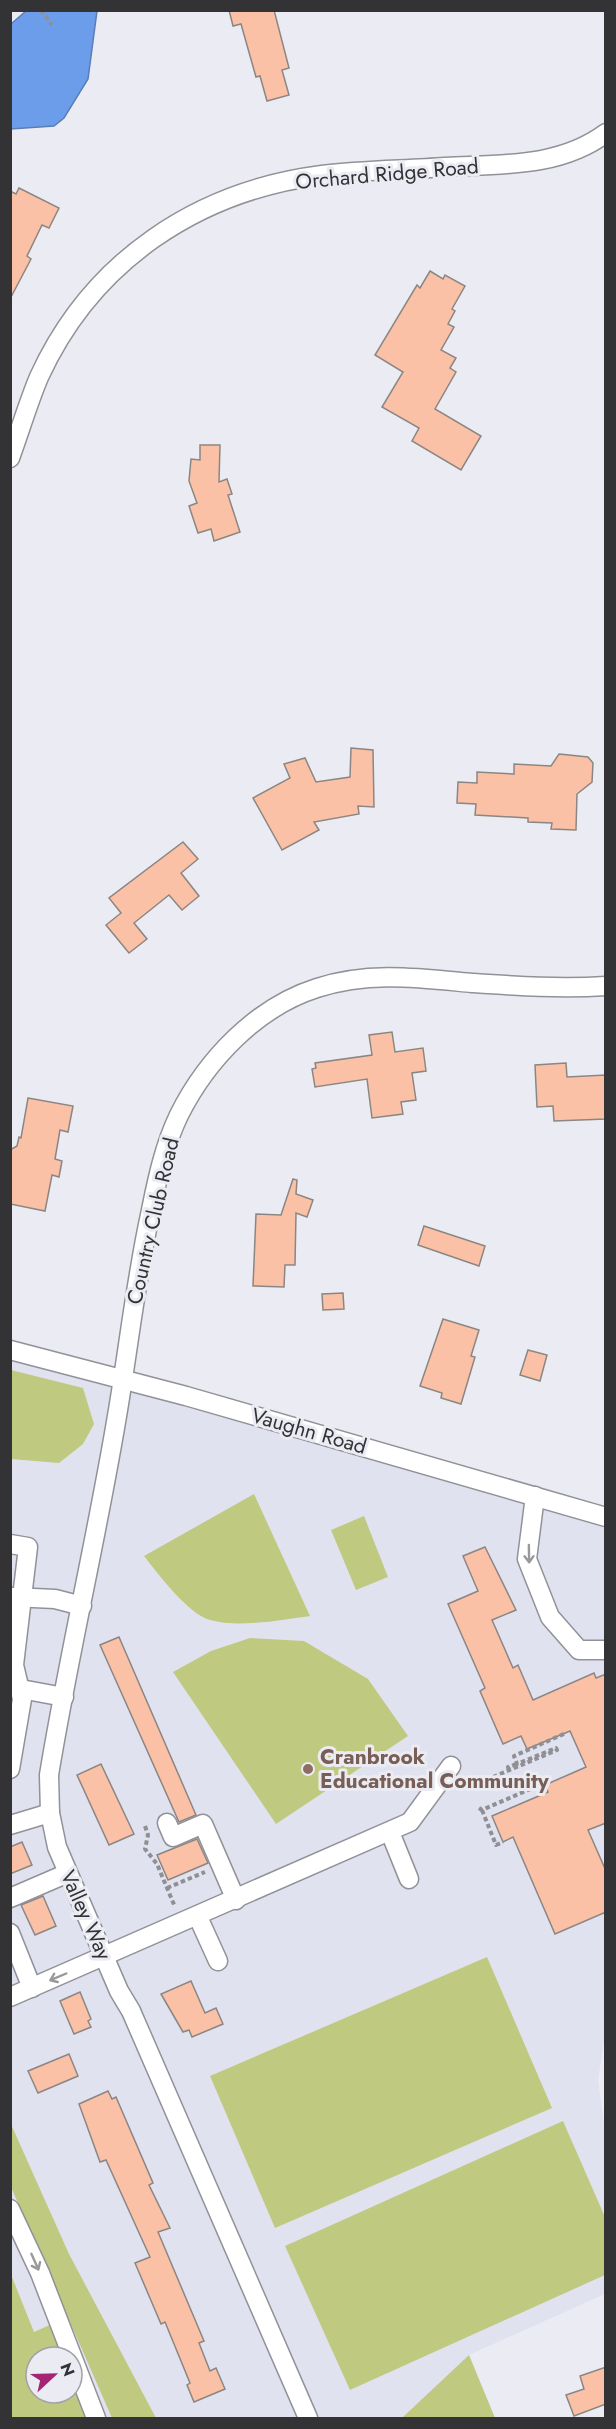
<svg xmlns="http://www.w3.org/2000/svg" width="616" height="2429" font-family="Jost,sans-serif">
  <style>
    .built { fill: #e0e2f0; fill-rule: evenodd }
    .green { fill: #c0c980 }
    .water { fill: #6c9dea; stroke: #5b7db4; stroke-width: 1.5 }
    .building { fill: #fac1a6; stroke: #8c8683; stroke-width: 1.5 }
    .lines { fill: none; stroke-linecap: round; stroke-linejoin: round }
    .minor-casing { stroke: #919298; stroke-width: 21 }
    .path { stroke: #8f8f94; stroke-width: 4; stroke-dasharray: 4.5 3; stroke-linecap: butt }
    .minor { stroke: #fff; stroke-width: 18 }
    .oneway { stroke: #99999a }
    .education-dot { fill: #8d6e63; stroke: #ebecf3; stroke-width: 2 }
    .labels { text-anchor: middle; stroke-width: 6; stroke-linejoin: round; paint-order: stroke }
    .street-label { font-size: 21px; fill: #333336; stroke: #ebecf3 }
    .education-label { font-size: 21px; font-weight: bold; fill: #785e54; stroke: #ebecf3; text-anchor: start }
  </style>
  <rect width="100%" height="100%" fill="#ebecf3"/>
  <!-- built -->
  <path class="built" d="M10 1341 605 1508 606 2030 598 2080 606 2140 605 2294 469 2355 495 2418H11ZM36 2357H72V2393H36Z"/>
  <!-- green -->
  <g class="green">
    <polygon points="11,1370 83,1388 94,1424 83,1444 59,1463 11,1459"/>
    <path d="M254 1494 310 1616C282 1620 238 1628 210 1620 188 1614 158 1574 144 1556Z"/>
    <polygon points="364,1516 388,1577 356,1590 331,1530"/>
    <polygon points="250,1638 304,1641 368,1679 408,1736 276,1824 173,1672 211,1651"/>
    <polygon points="487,1957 552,2108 275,2228 210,2076"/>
    <polygon points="563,2121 605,2217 605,2275 350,2390 285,2246"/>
    <polygon points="10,2122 69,2254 156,2418 112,2418 11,2187"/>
    <polygon points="10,2272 34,2332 54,2323 67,2357 36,2357 36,2393 72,2393 72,2372 89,2418 11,2418"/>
    <polygon points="469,2355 495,2418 402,2418"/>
  </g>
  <!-- water -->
  <polygon class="water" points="26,11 97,11 88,79 64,118 54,126 11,129 11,24"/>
  <!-- building -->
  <g class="building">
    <polygon points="229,10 274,10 289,68 282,70 289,95 267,101 260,76 256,77 241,24 233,26"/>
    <polygon points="19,188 59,208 49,228 42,225 27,256 31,259 10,299 10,191 16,194"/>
    <polygon points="430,271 443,279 445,275 465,286 452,309 455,311 448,324 454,327 441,350 456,358 450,368 456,372 435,409 481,436 461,470 412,441 419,428 382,407 403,372 375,355 417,285 420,288"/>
    <polygon points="200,445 220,445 219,482 227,479 232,494 228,495 240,532 214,541 211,529 198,533 189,506 197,503 189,481 191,459 200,460"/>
    <polygon points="351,748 373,750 374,807 358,806 359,814 314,822 319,830 282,850 253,798 290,778 284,764 305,758 316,782 350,777"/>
    <polygon points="559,754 588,757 593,763 592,782 577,794 576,830 551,829 552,823 528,822 528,818 475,815 476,804 457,803 458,782 477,783 477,772 514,774 514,764 551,766"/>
    <polygon points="183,842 198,859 181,873 199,896 182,910 169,895 134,923 147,939 129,953 106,925 121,913 109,898"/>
    <polygon points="392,1032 395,1052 423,1048 426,1071 412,1073 416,1100 401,1102 403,1114 372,1118 367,1079 315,1087 312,1069 316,1068 315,1063 372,1055 369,1035"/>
    <polygon points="566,1063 567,1077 606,1075 606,1119 554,1121 553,1106 537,1107 535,1065"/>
    <polygon points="28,1098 73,1106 68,1132 60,1130 55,1159 62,1161 59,1177 52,1175 45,1211 10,1204 10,1150 17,1146 19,1137 21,1138"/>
    <polygon points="293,1179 297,1180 296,1194 313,1200 307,1217 296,1213 295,1265 285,1265 284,1287 253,1286 256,1214 281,1215"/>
    <polygon points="424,1226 485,1246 479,1266 418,1245"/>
    <polygon points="343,1293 344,1309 323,1310 322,1294"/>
    <polygon points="443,1319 479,1330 471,1356 475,1357 461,1404 441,1398 442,1393 420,1386"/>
    <polygon points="528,1350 547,1355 540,1381 520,1375"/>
    <polygon points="485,1547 516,1610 492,1620 513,1668 518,1665 533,1700 594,1673 596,1678 606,1674 606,1823 588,1830 606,1871 606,1912 555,1934 513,1837 503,1842 492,1816 548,1792 545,1785 586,1767 570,1731 527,1749 521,1736 503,1744 480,1691 485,1688 448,1604 478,1591 463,1556"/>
    <polygon points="119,1637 196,1815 179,1822 100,1645"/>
    <polygon points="101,1764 134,1834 109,1845 77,1775"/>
    <polygon points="197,1839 208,1863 168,1880 157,1855"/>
    <polygon points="22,1842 32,1865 10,1874 10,1847"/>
    <polygon points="43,1896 56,1926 35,1935 21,1905"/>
    <polygon points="191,1981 205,2013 216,2008 223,2024 192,2037 189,2030 183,2032 161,1994"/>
    <polygon points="80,1992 91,2019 88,2021 91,2027 74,2034 60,2001"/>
    <polygon points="69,2054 78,2076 38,2093 28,2071"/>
    <polygon points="108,2091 112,2099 116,2097 153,2183 149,2185 170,2228 158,2232 204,2341 199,2343 210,2371 216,2368 225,2389 194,2402 187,2385 190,2383 165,2322 161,2324 135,2263 150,2257 106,2160 100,2162 79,2104"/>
    <polygon points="606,2367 606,2404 574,2416 566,2395 584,2389 580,2376"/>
  </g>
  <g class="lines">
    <defs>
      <g id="minor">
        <path d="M10 458C20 431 28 403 39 377 92 261 197 191 322 175 362 170 404 170 445 167 500 164 559 168 606 133"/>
        <polyline points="10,1350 186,1396 606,1517"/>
        <polyline points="535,1496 527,1559 550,1617 579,1650 606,1650"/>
        <polyline points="10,1544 28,1547 14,1665 22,1699 10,1769"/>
        <polyline points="12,1597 55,1599 82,1606"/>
        <polyline points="10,1687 64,1697"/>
        <polyline points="167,1823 173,1837 203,1824 236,1900"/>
        <polyline points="10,1825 50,1813"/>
        <polyline points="390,1832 409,1879"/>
        <polyline points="10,1898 68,1873"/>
        <polyline points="198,1917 218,1961"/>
        <polyline points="10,1933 32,1988"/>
        <polyline points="10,1997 410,1822 451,1766"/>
        <polyline points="10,2209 40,2273 96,2418"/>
        <path d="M308 2418 131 2011 119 1991 57 1847 50 1813 49 1775C69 1653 98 1532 118 1410 129 1344 136 1279 150 1215 157 1180 164 1146 179 1115 207 1059 257 1007 317 988 369 971 419 978 472 983 517 986 561 989 606 986"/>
      </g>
    </defs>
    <!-- minor casing -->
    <use href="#minor" class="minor-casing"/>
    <!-- path -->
    <g class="path">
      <polyline points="41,10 52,25"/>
      <polyline points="509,1770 508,1767 517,1764"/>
      <polyline points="493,1777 557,1750 556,1748 517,1764 514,1756 566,1733"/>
      <polyline points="479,1808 482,1810 544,1783"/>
      <polyline points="482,1810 496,1845 503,1842"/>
      <polyline points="145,1826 148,1835 145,1849 157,1864 175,1907"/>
      <polyline points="167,1888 205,1872"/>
    </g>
    <!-- minor -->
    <use href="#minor" class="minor"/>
  </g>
  <!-- one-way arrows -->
  <defs><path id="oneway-shaft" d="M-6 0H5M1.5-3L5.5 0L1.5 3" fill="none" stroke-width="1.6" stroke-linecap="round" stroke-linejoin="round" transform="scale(1.5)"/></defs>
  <g class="oneway">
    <use href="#oneway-shaft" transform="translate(529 1554) rotate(89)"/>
    <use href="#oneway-shaft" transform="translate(58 1977) rotate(157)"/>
    <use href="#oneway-shaft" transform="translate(35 2262) rotate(66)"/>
  </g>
  <!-- markers -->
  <circle class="education-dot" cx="308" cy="1769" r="6"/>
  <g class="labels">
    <!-- street labels -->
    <g class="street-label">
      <text transform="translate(387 174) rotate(-5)" y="7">Orchard Ridge Road</text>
      <text transform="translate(153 1221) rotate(-77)" y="7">Country Club Road</text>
      <text transform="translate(309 1431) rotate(16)" y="7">Vaughn Road</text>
      <text transform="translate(86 1915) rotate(66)" y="7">Valley Way</text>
    </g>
    <!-- education labels -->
    <g class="education-label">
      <text x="320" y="1764">Cranbrook<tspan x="320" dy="24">Educational Community</tspan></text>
    </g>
  </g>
  <!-- border -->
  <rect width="616" height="2429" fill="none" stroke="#333336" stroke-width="24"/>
  <!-- north arrow -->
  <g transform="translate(54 2375) rotate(68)"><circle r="28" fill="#ebecf3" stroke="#a1a2a7" stroke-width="1.5"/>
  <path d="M0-4.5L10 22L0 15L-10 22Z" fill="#a52473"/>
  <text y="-9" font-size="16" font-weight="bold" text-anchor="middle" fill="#333336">N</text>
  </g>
</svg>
